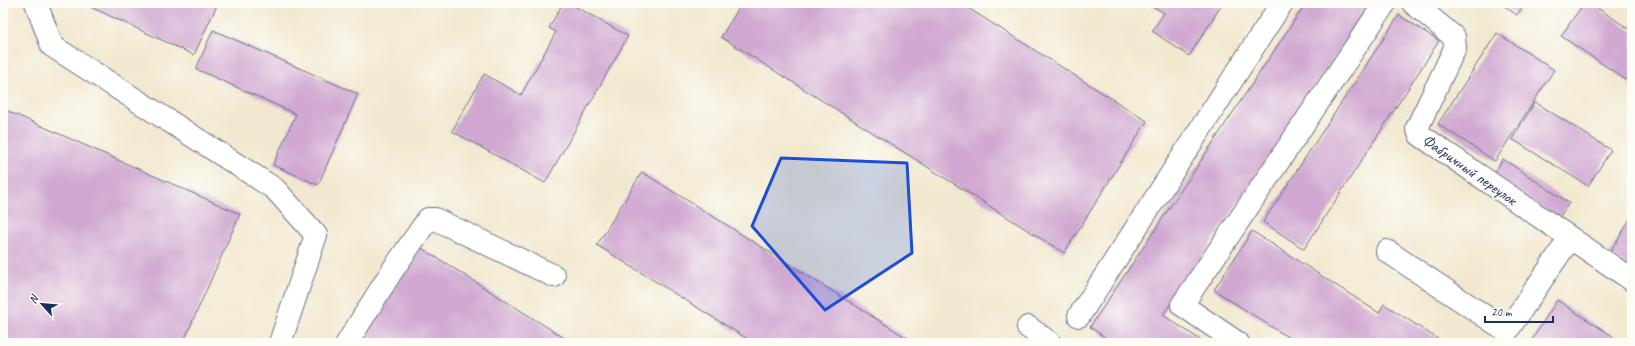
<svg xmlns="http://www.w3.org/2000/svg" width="1635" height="346" font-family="Caveat,sans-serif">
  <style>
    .building { fill: #d0a8d1 }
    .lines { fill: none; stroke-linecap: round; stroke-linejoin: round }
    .minor-casing { stroke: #667086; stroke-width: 24 }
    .minor { stroke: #fff; stroke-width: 22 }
    .marked { fill: #1d4ed8; fill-opacity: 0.2; stroke: #1d4ed8; stroke-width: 3; stroke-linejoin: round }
    .labels { text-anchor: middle; stroke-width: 3.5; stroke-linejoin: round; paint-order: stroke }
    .street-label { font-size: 16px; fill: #1b2f5e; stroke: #fdfcf7 }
  </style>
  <rect width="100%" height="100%" fill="#fdfcf7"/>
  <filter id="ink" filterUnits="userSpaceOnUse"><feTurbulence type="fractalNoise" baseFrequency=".025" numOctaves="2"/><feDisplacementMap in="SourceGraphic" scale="8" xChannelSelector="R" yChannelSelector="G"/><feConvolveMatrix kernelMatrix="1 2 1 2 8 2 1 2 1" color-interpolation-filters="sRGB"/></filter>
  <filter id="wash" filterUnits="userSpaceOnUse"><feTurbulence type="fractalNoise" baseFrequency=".012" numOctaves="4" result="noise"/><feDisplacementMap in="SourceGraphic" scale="16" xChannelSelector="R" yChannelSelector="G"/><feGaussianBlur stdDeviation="0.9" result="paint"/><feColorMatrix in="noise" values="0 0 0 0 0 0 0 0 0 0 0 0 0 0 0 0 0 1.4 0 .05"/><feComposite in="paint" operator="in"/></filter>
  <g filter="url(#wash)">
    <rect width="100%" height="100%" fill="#f2e8cf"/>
    <g id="blocks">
      <!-- building -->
      <g class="building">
        <polygon points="82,3 218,3 194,55"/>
        <polygon points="563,3 569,3 628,36 545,183 452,131 484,74 521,95 556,32 549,28"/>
        <polygon points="742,3 960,3 1147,121 1064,253 721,37"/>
        <polygon points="1148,3 1223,3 1189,56 1152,31 1164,13"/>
        <polygon points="1306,3 1371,3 1163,315 1205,343 1113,343 1090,327"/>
        <polygon points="1500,3 1525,3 1517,15"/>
        <polygon points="1584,3 1590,3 1632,31 1632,84 1561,36"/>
        <polygon points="1399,15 1439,41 1304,249 1263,222"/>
        <polygon points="213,30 358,94 318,185 273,165 296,114 196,69"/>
        <polygon points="1497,33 1554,70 1495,161 1438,124"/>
        <polygon points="1535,102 1611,150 1588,186 1512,139"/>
        <polygon points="3,109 240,214 183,343 3,343"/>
        <polygon points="1503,159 1569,203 1558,219 1493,175"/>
        <polygon points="642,172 915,343 754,343 597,245"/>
        <polygon points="1632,216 1632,268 1609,254"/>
        <polygon points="1252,231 1379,313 1384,304 1444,343 1297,343 1214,290"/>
        <polygon points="420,247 572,343 360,343"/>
        <polygon points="1557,300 1614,337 1610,343 1530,343"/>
      </g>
    </g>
  </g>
  <g filter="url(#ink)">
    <use href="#blocks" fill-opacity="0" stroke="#667086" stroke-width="1"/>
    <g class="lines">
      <defs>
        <g id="minor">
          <polyline points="36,3 52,46 275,189 316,235 280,343"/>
          <polyline points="1413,3 1454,37 1455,48 1417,128 1420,135 1632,280"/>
          <polyline points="1387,251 1507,331 1570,238"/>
          <polyline points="1079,316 1282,3"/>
          <polyline points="1028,327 1050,343"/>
          <polyline points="347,343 392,271 428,219 435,219 554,276"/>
          <polyline points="1238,343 1182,305 1385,3"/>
        </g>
      </defs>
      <!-- minor casing -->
      <use href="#minor" class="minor-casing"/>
      <!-- minor -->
      <use href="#minor" class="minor"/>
    </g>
  </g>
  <!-- marked area -->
  <path class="marked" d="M781 158 907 163 912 253 825 310 752 226Z"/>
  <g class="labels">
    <!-- street labels -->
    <g class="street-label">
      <text transform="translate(1470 169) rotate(35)" y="6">Фабричный переулок</text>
    </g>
  </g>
  <!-- margin -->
  <rect width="1635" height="346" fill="none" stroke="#fdfcf7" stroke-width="16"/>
  <!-- north arrow -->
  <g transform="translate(42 304) rotate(297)" stroke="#fdfcf7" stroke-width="3" paint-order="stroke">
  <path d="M0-3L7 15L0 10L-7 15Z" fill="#1b2f5e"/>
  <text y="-6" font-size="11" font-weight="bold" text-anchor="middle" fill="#1b2f5e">N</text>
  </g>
  <!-- scale -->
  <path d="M1485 316v6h68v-6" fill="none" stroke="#1b2f5e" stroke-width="2"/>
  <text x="1491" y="316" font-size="12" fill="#1b2f5e" stroke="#fdfcf7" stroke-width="3" paint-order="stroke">20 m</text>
</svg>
